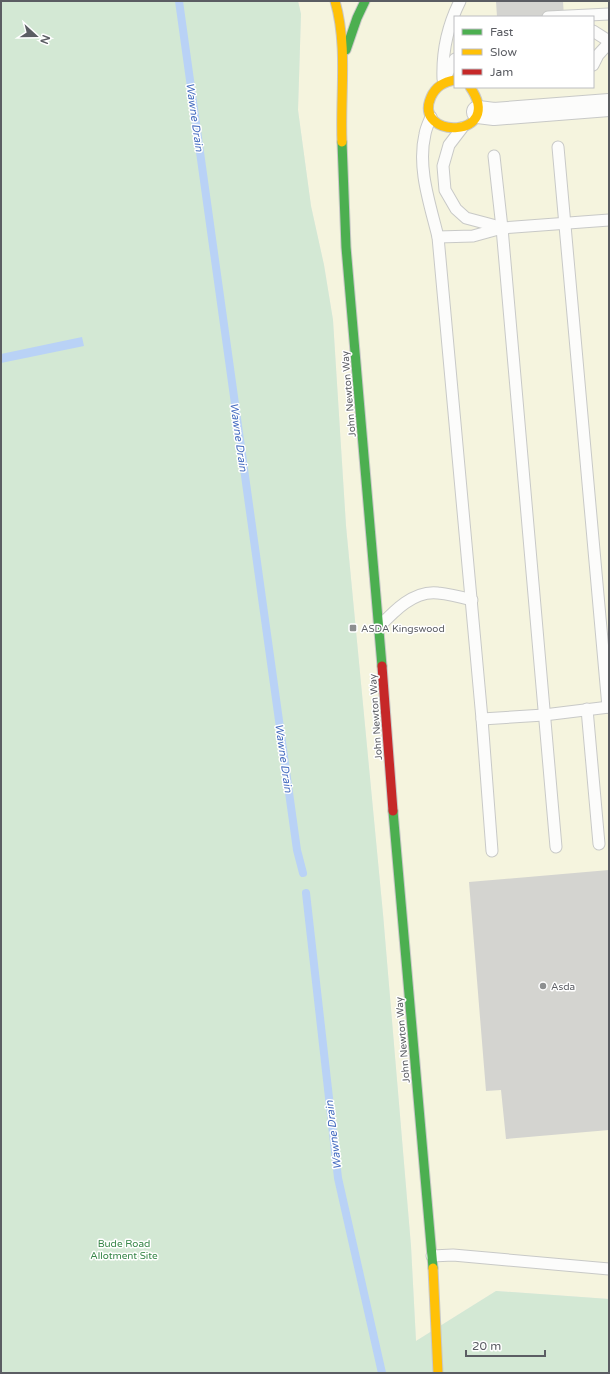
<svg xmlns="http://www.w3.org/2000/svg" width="610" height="1374" font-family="'Varela Round',sans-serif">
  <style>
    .commercial { fill: #f5f4de; fill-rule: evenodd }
    .green { fill: #d3e8d4 }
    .water { fill: #b9d2f6 }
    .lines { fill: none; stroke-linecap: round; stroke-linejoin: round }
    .stream { stroke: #b9d2f6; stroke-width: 8 }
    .building { fill: #d4d4d0 }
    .lane-casing { stroke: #c8c9c7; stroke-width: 13 }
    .street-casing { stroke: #c8c9c7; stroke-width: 24 }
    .fast-casing { stroke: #c8c8c7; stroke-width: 11 }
    .slow-casing { stroke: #c8c8c7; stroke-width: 11 }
    .jam-casing { stroke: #c8c8c7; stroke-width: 11 }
    .lane { stroke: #fcfcfb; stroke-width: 11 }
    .street { stroke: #fcfcfb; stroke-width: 22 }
    .fast { stroke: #4caf50; stroke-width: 9 }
    .slow { stroke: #ffc107; stroke-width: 9 }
    .jam { stroke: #c62828; stroke-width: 9 }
    .poi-dot { fill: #8d8f90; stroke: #fff; stroke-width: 1.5 }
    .labels { text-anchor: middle; stroke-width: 3; stroke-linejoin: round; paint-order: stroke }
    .street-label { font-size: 10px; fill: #5b5d63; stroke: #fff }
    .poi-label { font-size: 10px; fill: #5b5d63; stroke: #fff; text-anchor: start }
    .park-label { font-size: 10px; fill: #378648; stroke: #fff }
    .water-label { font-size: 11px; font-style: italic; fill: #466dc0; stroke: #fff }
  </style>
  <rect width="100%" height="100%" fill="#ebebe5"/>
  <!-- commercial -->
  <path class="commercial" d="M298 1H609V1299L496 1291 416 1341 411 1246 383 914 346 526 333 320 324 265 311 206 298 110 301 14ZM455 17H593V87H455Z"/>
  <!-- green -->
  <polygon class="green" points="1,1 298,1 301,14 298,110 311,206 324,265 333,320 346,526 383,914 411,1246 416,1341 496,1291 609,1299 609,1373 1,1373"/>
  <!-- water -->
  <polygon class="water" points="82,337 84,346 1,363 1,354"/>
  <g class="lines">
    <!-- stream -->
    <g class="stream">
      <polyline points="179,1 297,850 303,873"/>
      <polyline points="306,893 338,1178 382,1373"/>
    </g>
  </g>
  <!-- building -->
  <g class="building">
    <polygon points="496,1 563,1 564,17 497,17"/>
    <polygon points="609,870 609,1130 506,1139 501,1090 486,1091 469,882"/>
  </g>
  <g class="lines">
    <defs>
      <g id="lane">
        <polyline points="548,17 609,14"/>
        <polyline points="593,31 609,41"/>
        <polyline points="593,65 598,55 609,43"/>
        <path d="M443 79C442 53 448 25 460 1"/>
        <polyline points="444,79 455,59"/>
        <path d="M431 117C429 122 426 128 425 134 417 168 430 204 438 237L482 719 544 715 609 707"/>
        <polyline points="462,128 449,145 443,166 445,190 456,209 466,218 500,227"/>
        <polyline points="558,147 608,707"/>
        <polyline points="494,156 502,228 556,847"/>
        <polyline points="438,237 473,236 502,228 609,220"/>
        <path d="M379 627C394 611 414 590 438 593 449 594 461 597 472 600"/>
        <polyline points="587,709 599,844"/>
        <polyline points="482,719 492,851"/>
        <polyline points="432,1256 453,1255 609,1269"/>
      </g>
      <polyline id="street" points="478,112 494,114 609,105"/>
      <g id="fast">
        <polyline points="346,50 357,18 365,1"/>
        <polyline points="342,142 346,247 382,666"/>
        <polyline points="393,811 433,1268"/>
      </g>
      <g id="slow">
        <path d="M335 1C348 46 340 95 342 142"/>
        <path d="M455 80C444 82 436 86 431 97 412 140 506 139 470 87"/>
        <polyline points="433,1268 438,1373"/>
      </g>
      <polyline id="jam" points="382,666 393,811"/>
    </defs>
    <!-- lane casing -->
    <use href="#lane" class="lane-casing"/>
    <!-- street casing -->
    <use href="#street" class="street-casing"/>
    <!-- fast casing -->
    <use href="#fast" class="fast-casing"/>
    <!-- slow casing -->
    <use href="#slow" class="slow-casing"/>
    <!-- jam casing -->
    <use href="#jam" class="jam-casing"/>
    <!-- lane -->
    <use href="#lane" class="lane"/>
    <!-- street -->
    <use href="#street" class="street"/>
    <!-- fast -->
    <use href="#fast" class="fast"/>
    <!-- slow -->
    <use href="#slow" class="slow"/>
    <!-- jam -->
    <use href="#jam" class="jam"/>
  </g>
  <!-- markers -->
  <g class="poi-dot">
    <rect x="349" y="624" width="8" height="8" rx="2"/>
    <circle cx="543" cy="986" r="4"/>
  </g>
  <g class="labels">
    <!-- street labels -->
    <g class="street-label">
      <text transform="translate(348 394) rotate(-95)" y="4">John Newton Way</text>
      <text transform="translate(375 717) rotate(-94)" y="4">John Newton Way</text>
      <text transform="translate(402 1040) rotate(-95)" y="4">John Newton Way</text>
    </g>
    <!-- poi labels -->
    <g class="poi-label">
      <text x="361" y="632">ASDA Kingswood</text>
      <text x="551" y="990">Asda</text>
    </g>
    <!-- park labels -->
    <g class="park-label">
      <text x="124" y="1247">Bude Road<tspan x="124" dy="12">Allotment Site</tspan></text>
    </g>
    <!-- water labels -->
    <g class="water-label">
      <text transform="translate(195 117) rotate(82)" y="4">Wawne Drain</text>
      <text transform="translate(239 437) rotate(82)" y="4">Wawne Drain</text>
      <text transform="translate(284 758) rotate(82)" y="4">Wawne Drain</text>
      <text transform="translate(333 1135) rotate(-97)" y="4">Wawne Drain</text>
    </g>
  </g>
  <!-- border -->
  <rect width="610" height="1374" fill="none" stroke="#5b5d63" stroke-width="4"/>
  <!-- legend -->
  <rect x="454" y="16" width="140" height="72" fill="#ffffff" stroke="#bdbec1"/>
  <rect x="462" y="29" width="20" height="6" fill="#4caf50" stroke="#bdbec1"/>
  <text x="490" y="36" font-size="12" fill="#5b5d63">Fast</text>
  <rect x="462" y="49" width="20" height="6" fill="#ffc107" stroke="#bdbec1"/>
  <text x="490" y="56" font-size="12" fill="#5b5d63">Slow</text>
  <rect x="462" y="69" width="20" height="6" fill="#c62828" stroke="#bdbec1"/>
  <text x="490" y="76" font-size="12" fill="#5b5d63">Jam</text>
  <!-- north arrow -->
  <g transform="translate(36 36) rotate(111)" stroke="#ffffff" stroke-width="3" paint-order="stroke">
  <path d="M0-3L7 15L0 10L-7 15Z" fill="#5b5d63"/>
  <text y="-6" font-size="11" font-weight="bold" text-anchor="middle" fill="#5b5d63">N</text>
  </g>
  <!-- scale -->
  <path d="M466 1350v6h79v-6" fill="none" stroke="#5b5d63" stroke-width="2"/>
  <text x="472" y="1350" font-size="12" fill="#5b5d63" stroke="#ffffff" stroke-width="3" paint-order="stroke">20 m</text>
</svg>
